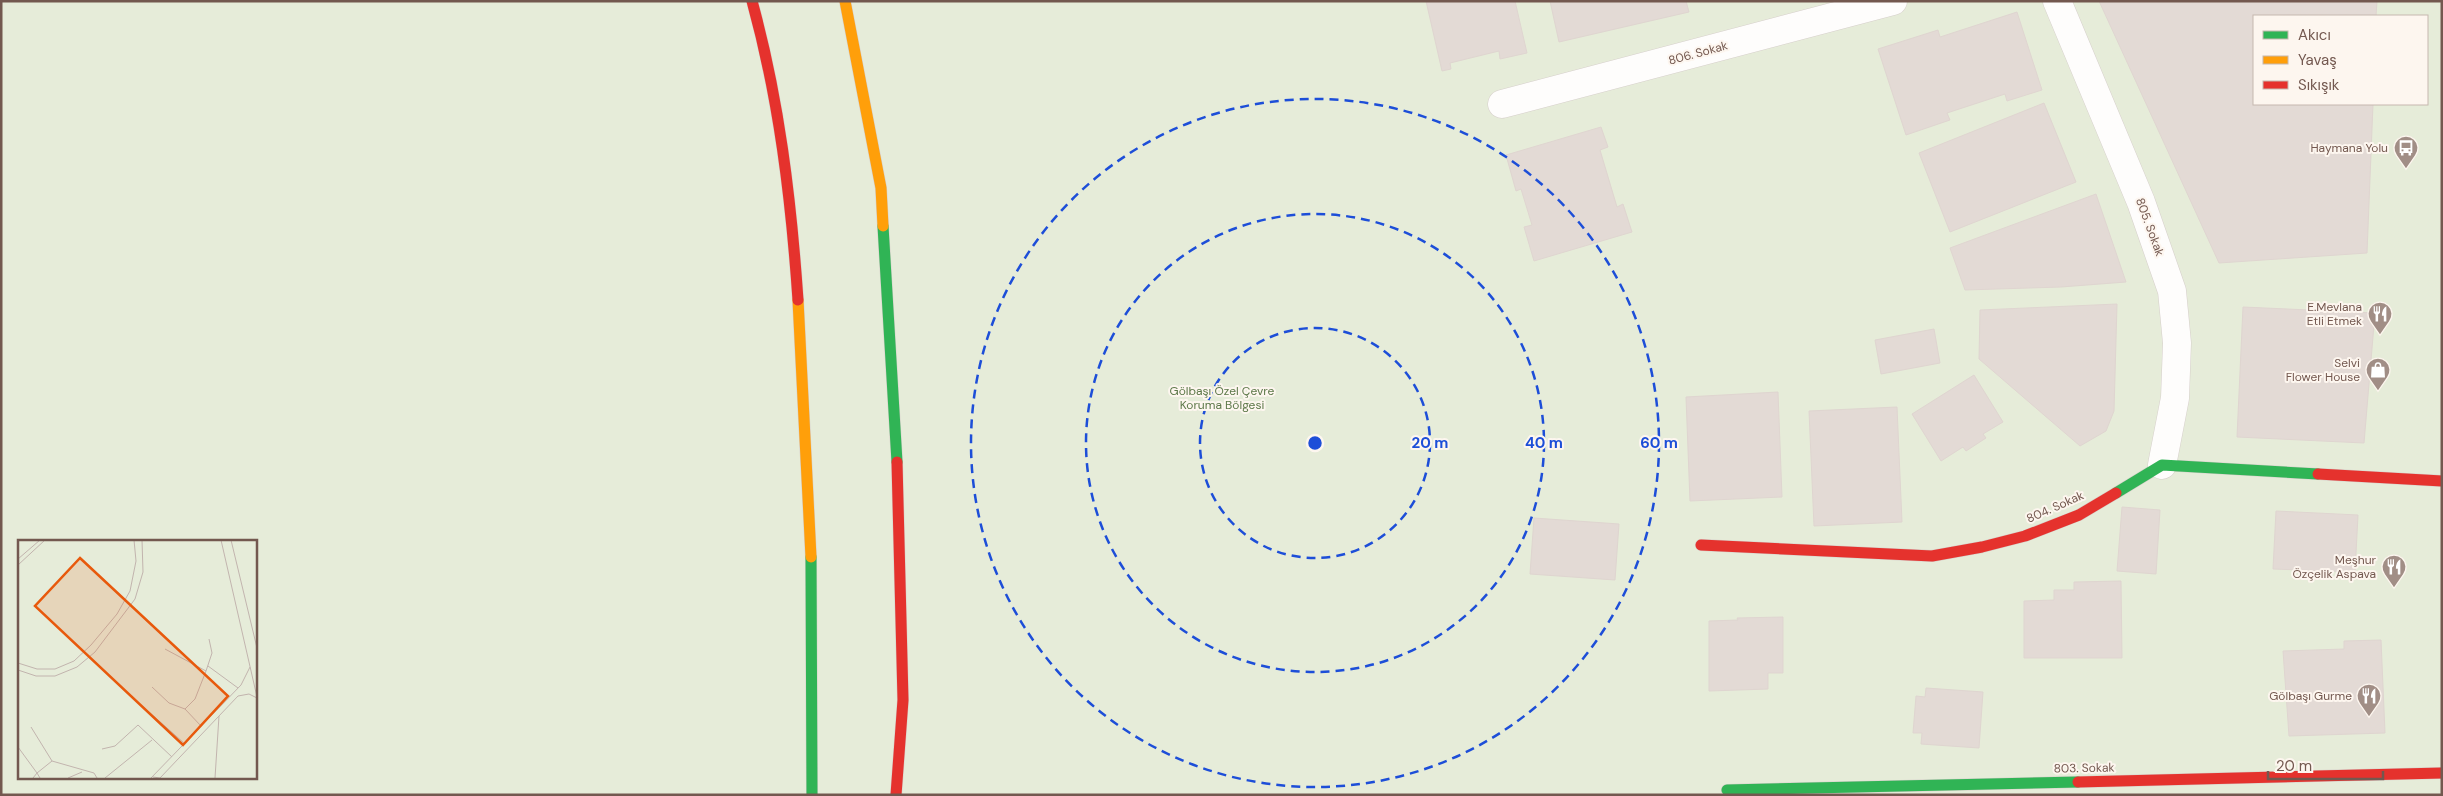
<svg xmlns="http://www.w3.org/2000/svg" width="2443" height="796" font-family="'DM Sans',sans-serif">
  <style>
    .green { fill: #e6ecd9; fill-rule: evenodd }
    .building { fill: #e3dad5; stroke: #dfd5d0 }
    .lines { fill: none; stroke-linecap: round; stroke-linejoin: round }
    .street-casing { stroke: #d6cfcb; stroke-width: 29 }
    .fast-casing { stroke: #d6ceca; stroke-width: 12 }
    .slow-casing { stroke: #d6ceca; stroke-width: 12 }
    .jam-casing { stroke: #d6ceca; stroke-width: 12 }
    .street { stroke: #fefdfc; stroke-width: 28 }
    .fast { stroke: #30b455; stroke-width: 11 }
    .slow { stroke: #ff9f0a; stroke-width: 11 }
    .jam { stroke: #e5322d; stroke-width: 11 }
    .ring { fill: none; stroke: #1d4ed8; stroke-width: 2.5; stroke-dasharray: 9 6 }
    .labels { text-anchor: middle; stroke-width: 4; stroke-linejoin: round; paint-order: stroke }
    .street-label { font-size: 12px; fill: #73584f; stroke: #fdf6ef }
    .poi-label { font-size: 12px; fill: #73584f; stroke: #fdf6ef; text-anchor: end }
    .park-label { font-size: 12px; fill: #5c7848; stroke: #fdf6ef }
    .inset-road { fill: none; stroke: #c2b4ae; stroke-width: 1 }
    .view { fill: #e8590c; fill-opacity: 0.15; stroke: #e8590c; stroke-width: 2.5 }
    .inset-edge { fill: none; stroke: #73584f; stroke-width: 2.5 }
    .centre { fill: #1d4ed8; stroke: #fdf6ef; stroke-width: 2.5 }
    .ring-label { font-size: 15px; text-anchor: middle; font-weight: bold; fill: #1d4ed8; stroke: #fdf6ef; stroke-width: 4; stroke-linejoin: round; paint-order: stroke }
  </style>
  <rect width="100%" height="100%" fill="#f7f2ed"/>
  <!-- green -->
  <path class="green" d="M1 1H2442V795H1ZM2254 16H2427V104H2254ZM19 541H255V777H19Z"/>
  <!-- building -->
  <g class="building">
    <polygon points="1426,1 1515,1 1527,53 1500,59 1499,51 1450,63 1451,69 1442,71"/>
    <polygon points="1550,1 1686,1 1689,12 1559,42"/>
    <polygon points="2099,1 2377,1 2376,16 2254,16 2254,104 2373,104 2367,253 2219,263"/>
    <polygon points="2017,12 2042,90 2007,101 2005,94 1947,113 1950,120 1906,135 1878,49 1938,30 1940,37"/>
    <polygon points="2044,103 2076,182 1950,232 1919,153"/>
    <polygon points="1601,127 1608,147 1600,150 1617,207 1623,204 1632,232 1534,261 1524,227 1532,225 1521,189 1516,191 1506,155"/>
    <polygon points="2096,194 2126,282 2061,287 1965,290 1950,248"/>
    <polygon points="2117,304 2114,411 2106,431 2080,446 1979,359 1980,310"/>
    <polygon points="2243,307 2375,313 2364,443 2237,437"/>
    <polygon points="1934,329 1940,363 1881,374 1875,340"/>
    <polygon points="1974,375 2003,422 1983,434 1986,438 1966,451 1963,447 1941,461 1912,414"/>
    <polygon points="1778,392 1782,497 1690,501 1686,397"/>
    <polygon points="1897,407 1902,522 1814,526 1809,411"/>
    <polygon points="2122,507 2160,510 2156,574 2117,571"/>
    <polygon points="2276,511 2358,515 2355,572 2273,569"/>
    <polygon points="1534,518 1619,524 1615,580 1530,574"/>
    <polygon points="2121,581 2122,658 2024,658 2024,601 2054,600 2054,590 2074,590 2074,582"/>
    <polygon points="1783,617 1783,673 1768,673 1768,689 1709,691 1709,621 1738,620 1737,618"/>
    <polygon points="2381,640 2385,733 2289,736 2283,651 2344,649 2344,641"/>
    <polygon points="1926,688 1983,692 1979,748 1921,744 1922,733 1913,733 1916,696 1925,697"/>
  </g>
  <g class="lines">
    <defs>
      <g id="street">
        <polyline points="2057,1 2141,202 2172,291 2177,343 2175,398 2162,465"/>
        <polyline points="1502,104 1893,1"/>
      </g>
      <g id="fast">
        <polyline points="883,226 897,462"/>
        <polyline points="2116,493 2162,465 2318,474"/>
        <polyline points="811,557 812,795"/>
        <polyline points="1727,790 2078,782"/>
      </g>
      <g id="slow">
        <polyline points="845,1 881,188 883,226"/>
        <polyline points="798,300 811,557"/>
      </g>
      <g id="jam">
        <path d="M752 1C779 99 791 198 798 300"/>
        <polyline points="2318,474 2442,481"/>
        <polyline points="1701,545 1932,556 1982,547 2025,536 2079,515 2116,493"/>
        <polyline points="2078,782 2442,773"/>
        <polyline points="896,795 903,700 897,462"/>
      </g>
    </defs>
    <!-- street casing -->
    <use href="#street" class="street-casing"/>
    <!-- fast casing -->
    <use href="#fast" class="fast-casing"/>
    <!-- slow casing -->
    <use href="#slow" class="slow-casing"/>
    <!-- jam casing -->
    <use href="#jam" class="jam-casing"/>
    <!-- street -->
    <use href="#street" class="street"/>
    <!-- fast -->
    <use href="#fast" class="fast"/>
    <!-- slow -->
    <use href="#slow" class="slow"/>
    <!-- jam -->
    <use href="#jam" class="jam"/>
  </g>
  <!-- distance rings -->
  <g class="ring">
    <circle cx="1315" cy="443" r="115"/>
    <circle cx="1315" cy="443" r="229"/>
    <circle cx="1315" cy="443" r="344"/>
  </g>
  <!-- icons -->
  <defs>
    <symbol id="bus-pin" viewBox="-11 -11 22 30"><path d="M0 17L-7.5 6A9.5 9.5 0 1 1 7.5 6Z" fill="#a18e86" stroke="#fdf6ef"/><path d="M-5-6H5V4H4V6H2V4H-2V6H-4V4H-5ZM-3.5-4V0h7V-4ZM-3.5 1.2v1.5H-2V1.2ZM2 1.2v1.5H3.5V1.2Z" fill="#fff"/></symbol>
    <symbol id="restaurant-pin" viewBox="-11 -11 22 30"><path d="M0 17L-7.5 6A9.5 9.5 0 1 1 7.5 6Z" fill="#a18e86" stroke="#fdf6ef"/><path d="M-5-6h1v4h1v-4h1v4h1v-4h1v5L-1.5 .5V6h-2V.5L-5-1ZM5-6V6H3V1.5H1.5Q1.5-4 5-6Z" fill="#fff"/></symbol>
    <symbol id="shop-pin" viewBox="-11 -11 22 30"><path d="M0 17L-7.5 6A9.5 9.5 0 1 1 7.5 6Z" fill="#a18e86" stroke="#fdf6ef"/><path d="M-5-2.5h2.3a2.7 3.5 0 0 1 5.4 0H5L5.5 6h-11ZM-1.5-2.5h3a1.5 2.3 0 0 0-3 0Z" fill="#fff"/></symbol>
  </defs>
  <g fill-rule="evenodd">
    <use href="#bus-pin" x="2392" y="134" width="28" height="38"/>
    <use href="#restaurant-pin" x="2366" y="300" width="28" height="38"/>
    <use href="#shop-pin" x="2364" y="356" width="28" height="38"/>
    <use href="#restaurant-pin" x="2380" y="553" width="28" height="38"/>
    <use href="#restaurant-pin" x="2355" y="682" width="28" height="38"/>
  </g>
  <g class="labels">
    <!-- street labels -->
    <g class="street-label">
      <text transform="translate(1698 53) rotate(-15)" y="4">806. Sokak</text>
      <text transform="translate(2150 227) rotate(70)" y="4">805. Sokak</text>
      <text transform="translate(2055 507) rotate(-24)" y="4">804. Sokak</text>
      <text transform="translate(2084 768) rotate(-1)" y="4">803. Sokak</text>
    </g>
    <!-- poi labels -->
    <g class="poi-label">
      <text x="2388" y="152">Haymana Yolu</text>
      <text x="2362" y="311">E.Mevlana<tspan x="2362" dy="14">Etli Etmek</tspan></text>
      <text x="2360" y="367">Selvi<tspan x="2360" dy="14">Flower House</tspan></text>
      <text x="2376" y="564">Meşhur<tspan x="2376" dy="14">Özçelik Aspava</tspan></text>
      <text x="2352" y="700">Gölbaşı Gurme</text>
    </g>
    <!-- park labels -->
    <g class="park-label">
      <text x="1222" y="395">Gölbaşı Özel Çevre<tspan x="1222" dy="14">Koruma Bölgesi</tspan></text>
    </g>
  </g>
  <!-- overview -->
  <g transform="translate(18 540)">
    <rect width="239" height="239" fill="#f7f2ed"/>
    <path d="M0 0H239V238H0Z" fill="#e6ecd9"/>
    <path class="inset-road" d="M203 0 239 157M213 0 239 108M0 19 22 0M0 25 27 0M147 109 188 131M0 123 19 129H37L56 121 73 105 99 74 112 51 118 21 116 0M190 126 220 148M0 130 18 136H37L59 127 77 112 117 59 125 32 124 0M134 147 151 163 167 169 183 186M122 164 167 204M167 169 177 159 188 131 194 113 191 99M13 187 34 221 76 233 79 238M0 207 19 233 15 238M84 209 97 206 120 185 154 217M135 237 142 238 220 156 231 154 239 158M22 238 19 233 34 221M50 238 64 232M87 238 134 200M133 238 223 145 232 127M197 238 201 176"/>
    <path class="view" d="M62 18 210 156 165 205 17 66Z"/>
    <rect width="239" height="239" class="inset-edge"/>
  </g>
  <circle cx="1315" cy="443" r="8" class="centre"/>
  <g class="ring-label">
    <text x="1430" y="448">20 m</text>
    <text x="1544" y="448">40 m</text>
    <text x="1659" y="448">60 m</text>
  </g>
  <!-- border -->
  <rect width="2443" height="796" fill="none" stroke="#73584f" stroke-width="5"/>
  <!-- legend -->
  <rect x="2253" y="15" width="175" height="90" fill="#fdf6ef" stroke="#c6b7af"/>
  <rect x="2263" y="31" width="25" height="8" fill="#30b455" stroke="#c6b7af"/>
  <text x="2298" y="40" font-size="15" fill="#73584f">Akıcı</text>
  <rect x="2263" y="56" width="25" height="8" fill="#ff9f0a" stroke="#c6b7af"/>
  <text x="2298" y="65" font-size="15" fill="#73584f">Yavaş</text>
  <rect x="2263" y="81" width="25" height="8" fill="#e5322d" stroke="#c6b7af"/>
  <text x="2298" y="90" font-size="15" fill="#73584f">Sıkışık</text>
  <!-- scale -->
  <path d="M2268 771v8h115v-8" fill="none" stroke="#73584f" stroke-width="2.5"/>
  <text x="2276" y="771" font-size="15" fill="#73584f" stroke="#fdf6ef" stroke-width="4" paint-order="stroke">20 m</text>
</svg>
